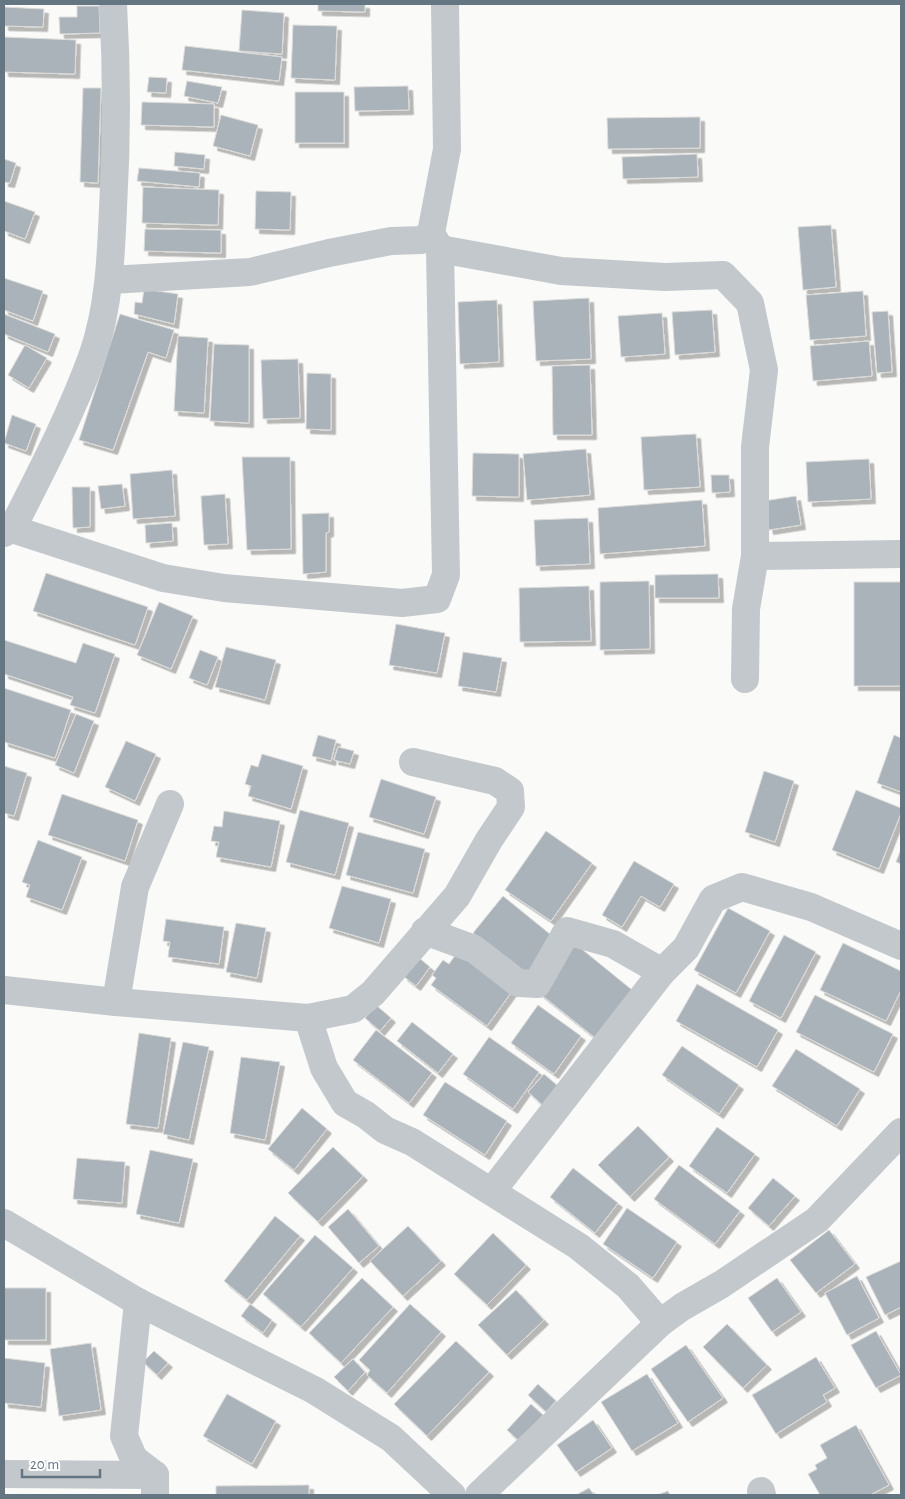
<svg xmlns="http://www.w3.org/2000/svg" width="905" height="1499" font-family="'Alegreya Sans',sans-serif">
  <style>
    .building { fill: #aab3b9; stroke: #dcdcda; filter: url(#shadow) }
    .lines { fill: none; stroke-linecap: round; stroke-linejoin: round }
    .minor { stroke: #c3c8cc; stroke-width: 28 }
  </style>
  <defs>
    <filter id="shadow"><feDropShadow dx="4.5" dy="4.5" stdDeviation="0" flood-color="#0004"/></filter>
  </defs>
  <rect width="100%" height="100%" fill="#fafaf8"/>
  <!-- building -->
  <g class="building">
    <polygon points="318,4 365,4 365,12 318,11"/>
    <polygon points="77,6 99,6 100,33 60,34 59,17 77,17"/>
    <polygon points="4,7 44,9 43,27 4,26"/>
    <polygon points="242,10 284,13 282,54 239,51"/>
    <polygon points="293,25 337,26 335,80 291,78"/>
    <polygon points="4,37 76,40 75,74 4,72"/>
    <polygon points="185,46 282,57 279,81 182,70"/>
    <polygon points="149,77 167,78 166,93 147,92"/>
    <polygon points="187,81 222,87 218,103 184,96"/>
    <polygon points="408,86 409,110 355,111 354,87"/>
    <polygon points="83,88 101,88 98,183 80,182"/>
    <rect x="295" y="92" width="49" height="51"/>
    <polygon points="142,102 214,104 214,127 141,125"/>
    <polygon points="221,115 258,125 250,156 213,146"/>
    <polygon points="700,117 700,148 608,149 607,118"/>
    <polygon points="175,152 205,155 204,169 174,166"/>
    <polygon points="697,154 698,177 623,179 622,157"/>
    <polygon points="4,159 16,163 10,183 4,182"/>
    <polygon points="139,168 200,173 199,187 137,181"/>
    <polygon points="143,187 219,190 218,225 142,223"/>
    <polygon points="256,191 291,192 290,230 255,229"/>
    <polygon points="4,201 35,212 25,239 4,231"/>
    <polygon points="831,225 836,287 803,290 798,227"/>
    <polygon points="145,229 221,230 221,253 144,251"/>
    <polygon points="4,278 43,291 33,321 4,310"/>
    <polygon points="144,289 178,294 174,324 134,314 135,302 142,303"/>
    <polygon points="863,291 866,336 810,340 806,295"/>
    <polygon points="589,298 591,359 536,361 533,301"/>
    <polygon points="497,300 499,362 460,364 458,302"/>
    <polygon points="712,310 715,352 675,355 672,312"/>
    <polygon points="888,311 892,372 877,373 872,312"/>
    <polygon points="662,313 665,354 621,357 618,316"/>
    <polygon points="4,314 55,334 48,352 4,334"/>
    <polygon points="120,314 174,330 166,358 148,352 113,450 79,440"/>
    <polygon points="178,336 208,338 204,413 174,411"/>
    <polygon points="869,341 872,376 813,381 810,346"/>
    <polygon points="214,344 249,345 249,423 210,421"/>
    <polygon points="25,345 47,358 29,388 8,375"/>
    <polygon points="298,359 300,418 263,419 261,360"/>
    <polygon points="590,365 592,435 553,435 552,366"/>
    <polygon points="307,373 331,374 331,430 306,429"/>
    <polygon points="12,415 36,424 26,451 4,443"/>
    <polygon points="696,434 700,487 644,490 641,437"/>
    <polygon points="586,449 590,495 527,500 523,454"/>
    <polygon points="473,453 519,454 519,497 472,496"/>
    <polygon points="242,457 290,457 291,549 247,550"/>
    <polygon points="869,459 871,499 808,502 806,462"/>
    <polygon points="172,470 175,516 133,519 130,474"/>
    <polygon points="711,475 729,475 730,492 712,493"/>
    <polygon points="122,484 125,506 101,509 98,486"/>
    <polygon points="72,487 90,487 90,527 73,528"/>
    <polygon points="225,494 228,544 204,545 201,496"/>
    <polygon points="796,496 801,525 769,530 764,501"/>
    <polygon points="702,500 705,546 600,554 598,508"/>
    <polygon points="329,513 329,532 326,533 326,572 303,574 302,514"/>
    <polygon points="588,518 590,564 536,566 534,520"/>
    <polygon points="172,523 173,541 146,543 145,525"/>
    <polygon points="46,573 148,607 135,645 33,611"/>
    <polygon points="718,574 719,598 655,598 655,575"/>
    <polygon points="649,581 650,649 600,650 600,582"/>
    <rect x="854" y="582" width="47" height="104"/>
    <polygon points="589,586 591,641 520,642 519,588"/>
    <polygon points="159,602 193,616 171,669 137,655"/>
    <polygon points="396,624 445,633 437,673 389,665"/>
    <polygon points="4,640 76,663 83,643 115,654 95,713 70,705 73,697 4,674"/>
    <polygon points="226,647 276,660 265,700 215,687"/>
    <polygon points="200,650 218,657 207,685 189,678"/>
    <polygon points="463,652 502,658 496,692 458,686"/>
    <polygon points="4,688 71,710 55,758 4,742"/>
    <polygon points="76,714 94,721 74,773 55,765"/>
    <polygon points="318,735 336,740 331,761 312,756"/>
    <polygon points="894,735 901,738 901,792 877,783"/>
    <polygon points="126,741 156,754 135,801 105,787"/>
    <polygon points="338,747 354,751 350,764 334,760"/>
    <polygon points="262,754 303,766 291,809 248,796 251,786 245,784 251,765 258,767"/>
    <polygon points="4,766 27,773 14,816 4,813"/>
    <polygon points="764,771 794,781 775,842 745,832"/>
    <polygon points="381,779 436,797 424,834 369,817"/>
    <polygon points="856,790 901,808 901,813 879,869 832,850"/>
    <polygon points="62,794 138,820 125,861 48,835"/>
    <polygon points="300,810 349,823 335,875 286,862"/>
    <polygon points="224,811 280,821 271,867 216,857 219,842 211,841 214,826 222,827"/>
    <polygon points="546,831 592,863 551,921 505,890"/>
    <polygon points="358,832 425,849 413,893 346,875"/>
    <polygon points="38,840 82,857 62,910 26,897 30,885 22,882"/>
    <polygon points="901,849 901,864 896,862"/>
    <polygon points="634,861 674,884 660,907 641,896 622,927 602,915"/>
    <polygon points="342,886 391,899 379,943 329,928"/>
    <polygon points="503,896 556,939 526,976 473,933"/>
    <polygon points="728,908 770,931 736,993 694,970"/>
    <polygon points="166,919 224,927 219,964 168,957 170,942 163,941"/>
    <polygon points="236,923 266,928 257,978 226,972"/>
    <polygon points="784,935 816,952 781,1018 749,1001"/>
    <polygon points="573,942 637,994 599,1041 534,989"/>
    <polygon points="843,943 901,971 901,990 886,1021 820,990"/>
    <polygon points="459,950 513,990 487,1026 431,985 436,978 432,975 443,960 449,964"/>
    <polygon points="418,957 430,967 416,986 403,976"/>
    <polygon points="697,984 778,1030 757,1067 676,1021"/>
    <polygon points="815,995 893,1034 874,1072 796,1032"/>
    <polygon points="376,1005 391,1018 380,1031 365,1018"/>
    <polygon points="538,1005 581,1036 554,1074 511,1043"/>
    <polygon points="412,1022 453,1054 438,1073 397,1041"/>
    <polygon points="376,1030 432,1073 409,1103 353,1060"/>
    <polygon points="139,1033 171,1038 158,1128 126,1124"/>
    <polygon points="489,1037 539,1072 513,1109 463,1074"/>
    <polygon points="183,1042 209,1047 189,1140 163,1134"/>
    <polygon points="682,1046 739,1085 719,1114 662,1075"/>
    <polygon points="796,1049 860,1089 837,1126 772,1086"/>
    <polygon points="241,1057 280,1062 265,1140 230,1133"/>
    <polygon points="544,1074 565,1092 549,1111 528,1092"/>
    <polygon points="445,1082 507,1121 485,1155 423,1115"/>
    <polygon points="302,1108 327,1129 294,1170 268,1149"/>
    <polygon points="638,1126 669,1157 630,1197 598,1165"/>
    <polygon points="717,1127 755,1154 727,1193 689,1166"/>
    <polygon points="333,1147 363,1176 318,1222 288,1193"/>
    <polygon points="150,1150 193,1159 179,1223 136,1214"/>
    <polygon points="77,1158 125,1162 122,1203 73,1199"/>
    <polygon points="679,1165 740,1211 715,1244 654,1199"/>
    <polygon points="573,1168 618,1203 595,1233 550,1197"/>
    <polygon points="773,1178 795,1196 769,1226 748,1208"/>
    <polygon points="627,1208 677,1242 653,1278 603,1244"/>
    <polygon points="348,1209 379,1246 359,1263 328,1227"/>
    <polygon points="275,1216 300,1236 247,1300 224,1281"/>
    <polygon points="408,1226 441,1261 403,1296 370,1261"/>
    <polygon points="829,1230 855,1264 816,1293 790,1260"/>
    <polygon points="493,1233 526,1265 487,1305 454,1274"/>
    <polygon points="315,1235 353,1268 301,1327 263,1294"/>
    <polygon points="901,1261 901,1307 885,1315 866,1277"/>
    <polygon points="857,1276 879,1318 847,1335 825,1293"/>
    <polygon points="362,1278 393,1307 341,1363 309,1333"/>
    <polygon points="777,1278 801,1312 772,1332 748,1298"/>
    <rect x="4" y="1288" width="42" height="52"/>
    <polygon points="516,1290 544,1320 507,1355 478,1325"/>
    <polygon points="250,1304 272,1320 263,1333 241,1316"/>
    <polygon points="410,1304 441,1332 387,1393 367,1375 370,1370 359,1360"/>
    <polygon points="727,1324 767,1365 743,1388 703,1347"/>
    <polygon points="876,1331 901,1375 876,1388 851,1345"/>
    <polygon points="456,1341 489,1372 427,1436 394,1404"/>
    <polygon points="91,1343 101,1410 59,1416 50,1349"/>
    <polygon points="686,1345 723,1398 688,1422 651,1369"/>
    <polygon points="154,1351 168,1363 157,1375 143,1362"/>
    <polygon points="816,1357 835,1388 823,1395 827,1402 776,1434 752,1395"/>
    <polygon points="4,1358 45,1363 41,1407 4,1403"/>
    <polygon points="353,1359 365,1372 348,1391 334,1377"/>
    <polygon points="647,1374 678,1423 632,1451 601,1402"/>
    <polygon points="538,1384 556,1401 546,1412 528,1395"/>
    <polygon points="227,1394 276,1421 252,1464 203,1436"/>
    <polygon points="531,1404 543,1415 519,1441 507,1430"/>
    <polygon points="593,1420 612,1448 576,1472 557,1445"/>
    <polygon points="856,1425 889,1485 870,1495 820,1495 808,1474 817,1469 815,1465 827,1458 820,1445"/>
    <polygon points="309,1485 309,1495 216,1495 216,1486"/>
    <polygon points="589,1488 594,1495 576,1495"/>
    <polygon points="668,1491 670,1495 657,1495"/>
  </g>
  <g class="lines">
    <!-- minor -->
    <g class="minor">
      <polyline points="440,249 561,271 665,277 723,275 750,303 764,370 755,447 755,556 746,609 745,679"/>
      <polyline points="110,280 250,272 329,253 391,241 422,240 431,233"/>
      <polyline points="12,529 163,578 224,588 402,603 437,599 446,575 440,249 431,233 447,149 445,4"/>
      <path d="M4 533 12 529C41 472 71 415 93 354 109 307 111 257 113 208 117 140 117 72 113 4"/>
      <polyline points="755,556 901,554"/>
      <polyline points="425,931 474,949 518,983 537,984 567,931 613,944 662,972 686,948 713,899 742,887 811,907 901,946"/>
      <polyline points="4,990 116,1002 308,1018 353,1009 373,993 457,896 489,840 511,807 510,791 495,781 413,762"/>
      <polyline points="116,1002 135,887 170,804"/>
      <polyline points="308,1018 324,1068 345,1103 366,1115 385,1130 412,1142 578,1246 628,1286 660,1323 682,1307 722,1284 817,1220 901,1132"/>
      <polyline points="492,1191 662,972"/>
      <polyline points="4,1223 138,1302 314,1390 391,1438 452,1495"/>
      <polyline points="138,1302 124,1436 134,1459 155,1475 155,1495"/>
      <polyline points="4,1474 155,1475"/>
      <polyline points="761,1491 762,1495"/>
      <polyline points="479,1495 660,1323"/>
    </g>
  </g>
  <!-- border -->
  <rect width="905" height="1499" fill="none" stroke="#657683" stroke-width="10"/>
  <!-- scale -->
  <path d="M22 1469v8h78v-8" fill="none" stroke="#657683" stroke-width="2.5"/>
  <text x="30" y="1469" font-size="15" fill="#657683" stroke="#ffffff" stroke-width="4" paint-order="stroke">20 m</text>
</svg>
